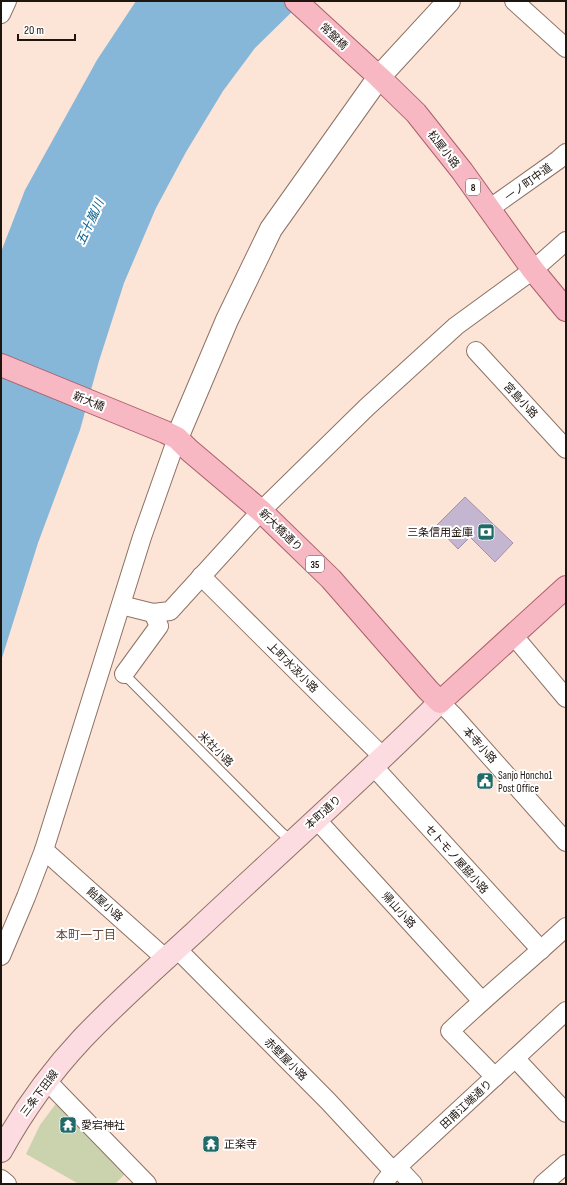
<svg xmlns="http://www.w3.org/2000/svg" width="567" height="1185" font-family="'Sofia Sans Condensed','Noto Sans JP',sans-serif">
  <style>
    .green { fill: #cad2ae }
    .water { fill: #86b7d8 }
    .building { fill: #c4b6d0; stroke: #a092ac }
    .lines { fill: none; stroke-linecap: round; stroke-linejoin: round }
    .service-casing { stroke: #8d7264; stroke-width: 11 }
    .minor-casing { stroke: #8d7264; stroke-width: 20 }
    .tertiary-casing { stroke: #8d7264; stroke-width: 24 }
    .secondary-casing { stroke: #8d7264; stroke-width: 24 }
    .primary-casing { stroke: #a9606a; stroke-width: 24 }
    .service { stroke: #fff; stroke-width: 9 }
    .minor { stroke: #fff; stroke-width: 18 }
    .tertiary { stroke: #fff; stroke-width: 22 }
    .secondary { stroke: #fcdbe1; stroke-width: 22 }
    .primary { stroke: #f8b8c3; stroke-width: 22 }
    .labels { text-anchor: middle; stroke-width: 4; stroke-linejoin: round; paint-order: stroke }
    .shield { fill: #fff; stroke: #625b57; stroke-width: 1 }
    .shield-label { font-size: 10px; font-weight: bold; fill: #1f150f }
    .street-label { font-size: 11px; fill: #1f150f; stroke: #fff }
    .poi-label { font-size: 11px; fill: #1f150f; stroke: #fff; text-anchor: start }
    .water-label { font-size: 12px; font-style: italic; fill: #015b86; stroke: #fff }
    .neighbourhood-label { font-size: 12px; fill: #624a3c; stroke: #fff }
  </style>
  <rect width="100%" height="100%" fill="#fce4d7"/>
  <!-- green -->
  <polygon class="green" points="58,1101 126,1173 115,1184 79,1184 26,1154 40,1125"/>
  <!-- water -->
  <polygon class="water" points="136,1 303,1 255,48 223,91 186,152 156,208 124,283 99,361 80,430 38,543 1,661 1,252 25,190 97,60"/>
  <!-- building -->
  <polygon class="building" points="465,497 513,543 495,562 470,537 458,549 436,526"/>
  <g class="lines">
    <defs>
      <polyline id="service" points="124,674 281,832 292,841"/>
      <g id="minor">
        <polyline points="514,1 566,48"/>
        <polyline points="1,14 7,1"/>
        <polyline points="489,209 558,160 566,153"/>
        <polyline points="476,351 566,449"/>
        <polyline points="201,576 384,758"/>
        <polyline points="121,605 153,613 170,611 261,511 367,407 456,326 533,270 566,241"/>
        <polyline points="513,635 566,698"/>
        <polyline points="124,674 159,626 153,613"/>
        <polyline points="440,702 453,715 566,842"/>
        <polyline points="374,767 541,950"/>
        <polyline points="316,819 482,1001"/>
        <polyline points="44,850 166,959"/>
        <polyline points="177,949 328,1101 393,1171"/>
        <polyline points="1,956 26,897 44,850 142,537 177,438"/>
        <polyline points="515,1058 566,1113"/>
        <path d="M495 1077 450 1031C488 995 528 962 566 927"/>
        <polyline points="47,1081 147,1184"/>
        <polyline points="397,1167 413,1184"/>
        <polyline points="1,1179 7,1184"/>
        <polyline points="383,1184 393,1171 566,1011"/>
        <polyline points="543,1184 566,1164"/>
      </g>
      <polyline id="tertiary" points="177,438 227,320 271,229 379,77 449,1"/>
      <path id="secondary" d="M1 1151C23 1111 51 1072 82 1039 118 1001 157 967 195 932 277 855 360 781 440 702"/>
      <g id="primary">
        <polyline points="296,1 379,77 416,113 462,171 533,270 566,310"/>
        <polyline points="1,365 165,432 177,438 189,450 261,511 331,579 428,690 440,702 566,587"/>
      </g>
    </defs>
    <!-- service casing -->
    <use href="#service" class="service-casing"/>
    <!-- minor casing -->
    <use href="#minor" class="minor-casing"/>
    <!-- tertiary casing -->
    <use href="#tertiary" class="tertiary-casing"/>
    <!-- secondary casing -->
    <use href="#secondary" class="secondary-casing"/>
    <!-- primary casing -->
    <use href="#primary" class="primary-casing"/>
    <!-- service -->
    <use href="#service" class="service"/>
    <!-- minor -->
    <use href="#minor" class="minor"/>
    <!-- tertiary -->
    <use href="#tertiary" class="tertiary"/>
    <!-- secondary -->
    <use href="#secondary" class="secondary"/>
    <!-- primary -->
    <use href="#primary" class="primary"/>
  </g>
  <!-- icons -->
  <defs>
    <symbol id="bank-square" viewBox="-11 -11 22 22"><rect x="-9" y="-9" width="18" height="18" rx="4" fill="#206b67" stroke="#fff"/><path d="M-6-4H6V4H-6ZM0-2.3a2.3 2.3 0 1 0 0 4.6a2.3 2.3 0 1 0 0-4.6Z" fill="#fff"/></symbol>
    <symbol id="civic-square" viewBox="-11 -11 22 22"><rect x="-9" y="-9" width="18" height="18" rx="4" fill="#206b67" stroke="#fff"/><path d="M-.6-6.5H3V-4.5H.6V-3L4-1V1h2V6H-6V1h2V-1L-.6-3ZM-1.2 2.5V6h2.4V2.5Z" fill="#fff"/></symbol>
    <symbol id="temple-square" viewBox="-11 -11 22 22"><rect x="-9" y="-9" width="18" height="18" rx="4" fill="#206b67" stroke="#fff"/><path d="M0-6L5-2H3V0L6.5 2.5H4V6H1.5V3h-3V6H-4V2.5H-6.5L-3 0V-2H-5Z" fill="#fff"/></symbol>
  </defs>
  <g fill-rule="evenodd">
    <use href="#bank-square" x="476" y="522" width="20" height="20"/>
    <use href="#civic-square" x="475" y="771" width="20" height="20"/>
    <use href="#temple-square" x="58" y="1115" width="20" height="20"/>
    <use href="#temple-square" x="201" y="1134" width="20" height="20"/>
  </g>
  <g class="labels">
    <!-- shield labels -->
    <g class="shield">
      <rect x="466" y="179" width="14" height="16" rx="3"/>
      <rect x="306" y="556" width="18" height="16" rx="3"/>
    </g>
    <g class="shield-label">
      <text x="473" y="191">8</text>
      <text x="315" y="568">35</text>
    </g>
    <!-- street labels -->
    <g class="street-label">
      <text transform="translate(334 36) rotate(43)" y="4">常盤橋</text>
      <text transform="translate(444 149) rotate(52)" y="4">松屋小路</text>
      <text transform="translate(528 182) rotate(-36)" y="4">一ノ町中道</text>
      <text transform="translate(521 400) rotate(47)" y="4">宮島小路</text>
      <text transform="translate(89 401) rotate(22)" y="4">新大橋</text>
      <text transform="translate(281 530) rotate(44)" y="4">新大橋通り</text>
      <text transform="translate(293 667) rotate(45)" y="4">上町水汲小路</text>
      <text transform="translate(480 745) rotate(48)" y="4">本寺小路</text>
      <text transform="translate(216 749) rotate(45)" y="4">米社小路</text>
      <text transform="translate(323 812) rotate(-42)" y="4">本町通り</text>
      <text transform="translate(457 859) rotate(48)" y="4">セトモノ屋脇小路</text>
      <text transform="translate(105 904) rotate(42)" y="4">飴屋小路</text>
      <text transform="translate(399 910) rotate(48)" y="4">帰山小路</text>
      <text transform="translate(286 1059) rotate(45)" y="4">赤壁屋小路</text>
      <text transform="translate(39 1093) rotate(-53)" y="4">三条下田線</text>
      <text transform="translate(466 1104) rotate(-43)" y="4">田甫江端通り</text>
    </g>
    <!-- poi labels -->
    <g class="poi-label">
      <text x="473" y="536" text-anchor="end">三条信用金庫</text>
      <text x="498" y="779">Sanjo Honcho1<tspan x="498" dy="13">Post Office</tspan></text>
      <text x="81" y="1129">愛宕神社</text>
      <text x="224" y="1148">正楽寺</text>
    </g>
    <!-- water labels -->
    <g class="water-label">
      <text transform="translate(90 222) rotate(-65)" y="4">五十嵐川</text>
    </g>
    <!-- neighbourhood labels -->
    <g class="neighbourhood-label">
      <text x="86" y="939">本町一丁目</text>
    </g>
  </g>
  <!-- border -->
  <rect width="567" height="1185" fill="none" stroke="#1f150f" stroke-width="4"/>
  <!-- scale -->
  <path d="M18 34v6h57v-6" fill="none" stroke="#1f150f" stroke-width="2"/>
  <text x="24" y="34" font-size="12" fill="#1f150f" stroke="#ffffff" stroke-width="3" paint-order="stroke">20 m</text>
</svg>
